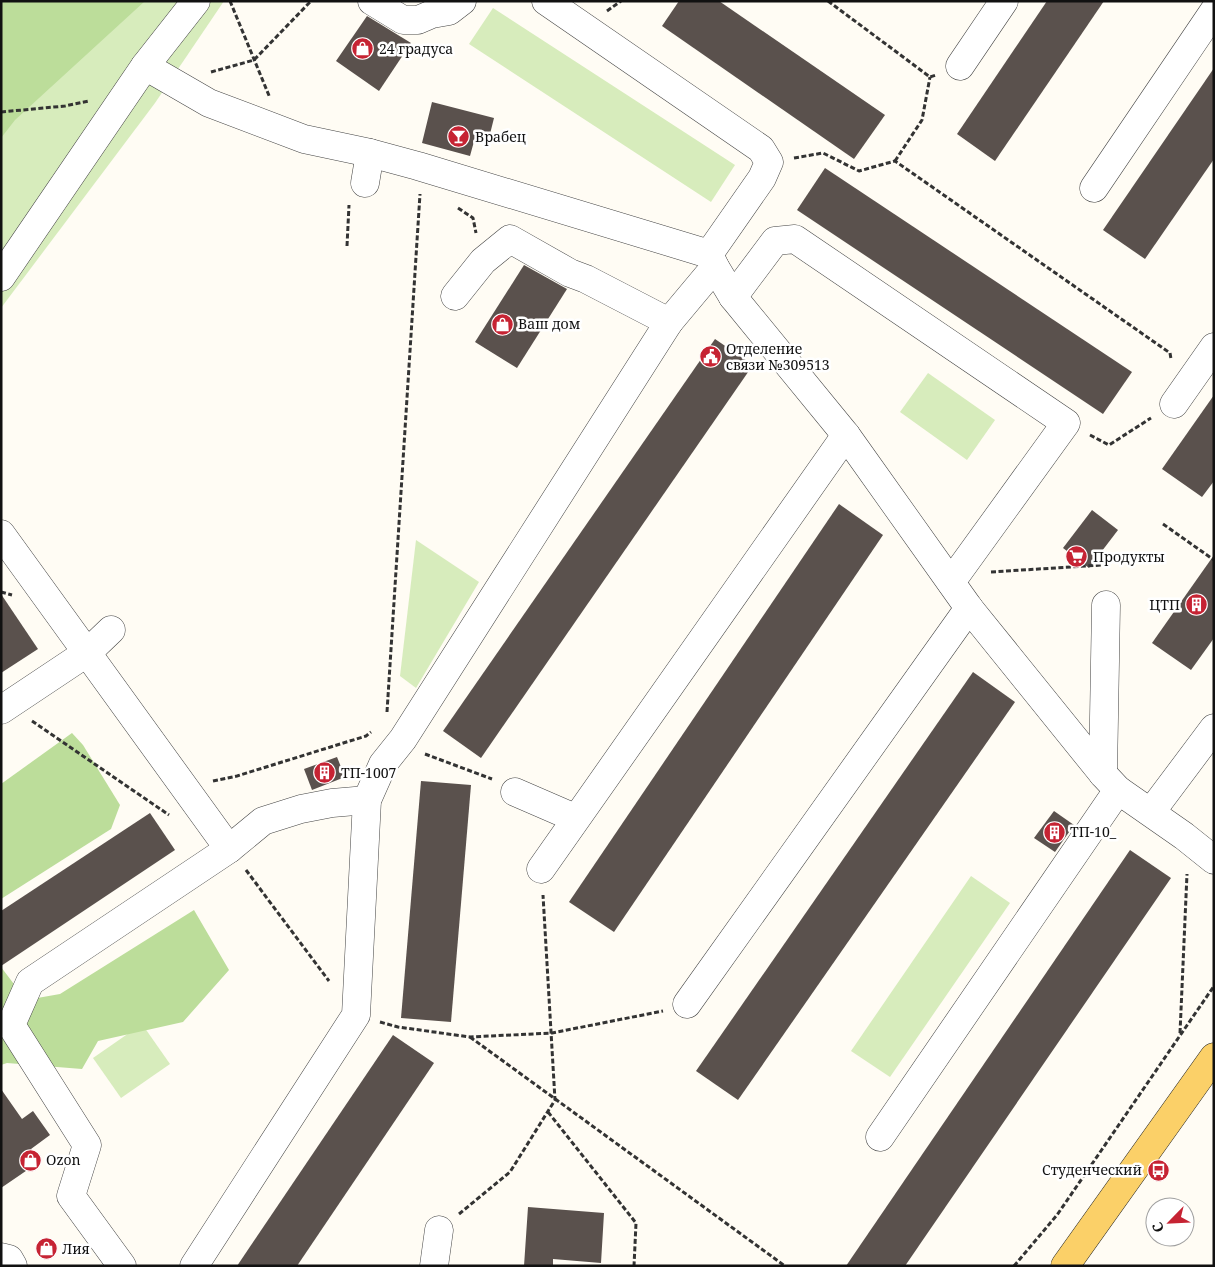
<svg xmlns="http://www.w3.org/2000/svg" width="1215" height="1267" font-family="'Noto Serif',serif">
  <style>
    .green { fill: #d7ecbc }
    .forest { fill: #bcdd9a }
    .building { fill: #5a514d }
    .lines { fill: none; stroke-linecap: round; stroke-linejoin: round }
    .minor-casing { stroke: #444; stroke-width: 29 }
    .major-casing { stroke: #222; stroke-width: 29 }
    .path { stroke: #333; stroke-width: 3; stroke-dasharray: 5 2.5; stroke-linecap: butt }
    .minor { stroke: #fff; stroke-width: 28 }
    .major { stroke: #fbd068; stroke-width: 28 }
    .labels { text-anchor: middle; stroke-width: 5; stroke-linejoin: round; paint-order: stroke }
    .poi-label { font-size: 14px; fill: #111; stroke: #fff; text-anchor: start }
  </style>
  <rect width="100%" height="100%" fill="#fffcf4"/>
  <!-- green -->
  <g class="green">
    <polygon points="1,1 224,1 155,103 1,308"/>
    <polygon points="493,8 735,165 711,202 469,44"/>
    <polygon points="928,373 995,420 967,460 900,412"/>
    <polygon points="416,540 479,582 416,688 400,676"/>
    <polygon points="971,876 1010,903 890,1077 851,1051"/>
    <polygon points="142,1024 170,1064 121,1098 93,1058"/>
  </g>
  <!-- forest -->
  <g class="forest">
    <polygon points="1,1 145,1 15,120 1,138"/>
    <polygon points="72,733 83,745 120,805 111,829 1,899 1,784"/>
    <polygon points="194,910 229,970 183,1022 98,1041 82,1069 7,1063 1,1065 1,967 26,1000 60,994"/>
  </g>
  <!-- building -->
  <g class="building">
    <polygon points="679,1 719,1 885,115 854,159 662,26"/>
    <polygon points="1047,1 1104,1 995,161 957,134"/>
    <polygon points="367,16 411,43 379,91 336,61"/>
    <polygon points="1214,68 1214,159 1145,259 1103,230"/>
    <polygon points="432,102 494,118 489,138 476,134 470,156 422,143"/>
    <polygon points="825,168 1132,372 1103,414 797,210"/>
    <polygon points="524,265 567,289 517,368 475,342"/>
    <polygon points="715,339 753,365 481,758 443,731"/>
    <polygon points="1214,395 1214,481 1202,497 1162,469"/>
    <polygon points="839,504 883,535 614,932 569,902"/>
    <polygon points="1092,510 1118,530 1089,568 1063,548"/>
    <polygon points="1214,555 1214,638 1191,670 1152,643"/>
    <polygon points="1,594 38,649 1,673"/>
    <polygon points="973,672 1015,702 738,1100 696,1071"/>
    <polygon points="337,757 345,777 312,790 304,769"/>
    <polygon points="421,781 471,785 451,1022 401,1018"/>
    <polygon points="1054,811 1074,825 1055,852 1034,838"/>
    <polygon points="150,813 175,850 1,966 1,911"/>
    <polygon points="1130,850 1171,878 905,1266 846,1266"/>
    <polygon points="393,1035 434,1063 297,1266 237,1266"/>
    <polygon points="1,1089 22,1119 33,1111 50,1135 31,1149 39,1162 1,1188"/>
    <polygon points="528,1207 604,1213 601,1263 553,1259 553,1266 524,1266"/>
  </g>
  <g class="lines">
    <defs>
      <g id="minor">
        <polyline points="372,1 403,20 418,20 432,14 449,11 462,1"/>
        <polyline points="546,1 761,149 769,162 762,178 709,254"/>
        <polyline points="145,66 209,103 304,139 370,153 418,166 709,254"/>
        <polyline points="960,66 1004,1"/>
        <polyline points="365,183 370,153"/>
        <polyline points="1094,188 1214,11"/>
        <polyline points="709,254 715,267 733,297 846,435 969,608 1103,774 1118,790 1184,836 1214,860"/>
        <polyline points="1,277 145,66 196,1"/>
        <polyline points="455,296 483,261 510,239 570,273 586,279 669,322"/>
        <polyline points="733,297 775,241 795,239 1066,423 951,582"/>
        <polyline points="1174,404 1214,347"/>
        <polyline points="1,534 229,849"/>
        <polyline points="1,710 88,652 111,630"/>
        <polyline points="1103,774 1106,605"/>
        <polyline points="515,792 575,818"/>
        <polyline points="1151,812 1214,728"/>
        <polyline points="541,869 846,435"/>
        <polyline points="687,1004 969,608"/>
        <polyline points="880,1137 1118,790"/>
        <polyline points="1,1257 9,1259 13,1266"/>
        <polyline points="122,1266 71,1196 87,1145 11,1025 30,982 229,849 263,821 301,809 332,803 367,800"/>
        <polyline points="194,1266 356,1015 367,800 383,764 403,739 669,322 715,267"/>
        <polyline points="434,1266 439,1230"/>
      </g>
      <polyline id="major" points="1065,1266 1214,1057"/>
    </defs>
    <!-- minor casing -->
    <use href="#minor" class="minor-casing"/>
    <!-- major casing -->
    <use href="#major" class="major-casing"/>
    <!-- path -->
    <g class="path">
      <polyline points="230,1 270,98"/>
      <polyline points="828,1 930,77 936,75"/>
      <polyline points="607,11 621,1"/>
      <polyline points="211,72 254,60 311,1"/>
      <polyline points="1,112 65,106 89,101"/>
      <polyline points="794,158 823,153 859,171 895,161 1170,353 1171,359"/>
      <polyline points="895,161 922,120 930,77"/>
      <polyline points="458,208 473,218 476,233"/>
      <polyline points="347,246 349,205"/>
      <polyline points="1090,435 1109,445 1151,418"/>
      <polyline points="1163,524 1214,560"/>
      <polyline points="991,572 1102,565"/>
      <polyline points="1,592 12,595"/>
      <polyline points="387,712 420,194"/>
      <polyline points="32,721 169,815"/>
      <polyline points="425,754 492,779"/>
      <polyline points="213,781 237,776 366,736 371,732"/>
      <polyline points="246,870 329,981"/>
      <polyline points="380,1022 398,1027 470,1037 552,1033 663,1011"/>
      <polyline points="1180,1033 1187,874"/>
      <polyline points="470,1037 785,1266"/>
      <polyline points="548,1112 636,1223 634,1266"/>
      <polyline points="459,1214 510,1172 555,1100 543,895"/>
      <polyline points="1014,1266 1057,1215 1214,986"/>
    </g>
    <!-- minor -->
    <use href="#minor" class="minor"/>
    <!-- major -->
    <use href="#major" class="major"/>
  </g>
  <!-- icons -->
  <defs>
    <symbol id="shop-disc" viewBox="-11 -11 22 22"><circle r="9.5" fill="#c62333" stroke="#fff"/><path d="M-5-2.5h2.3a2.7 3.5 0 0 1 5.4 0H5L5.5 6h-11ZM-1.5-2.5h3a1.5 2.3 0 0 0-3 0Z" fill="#fff"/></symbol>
    <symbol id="bar-disc" viewBox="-11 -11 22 22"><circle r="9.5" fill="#c62333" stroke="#fff"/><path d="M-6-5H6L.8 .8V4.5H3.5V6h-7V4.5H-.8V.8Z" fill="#fff"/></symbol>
    <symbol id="civic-disc" viewBox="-11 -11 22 22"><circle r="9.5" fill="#c62333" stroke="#fff"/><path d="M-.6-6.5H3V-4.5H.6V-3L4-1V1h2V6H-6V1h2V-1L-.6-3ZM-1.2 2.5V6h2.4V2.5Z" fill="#fff"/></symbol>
    <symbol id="supermarket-disc" viewBox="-11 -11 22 22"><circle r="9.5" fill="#c62333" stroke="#fff"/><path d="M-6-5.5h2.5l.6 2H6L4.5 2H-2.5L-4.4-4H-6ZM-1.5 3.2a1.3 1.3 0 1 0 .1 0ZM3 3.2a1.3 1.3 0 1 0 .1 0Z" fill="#fff"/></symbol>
    <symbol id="building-disc" viewBox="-11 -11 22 22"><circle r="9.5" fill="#c62333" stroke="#fff"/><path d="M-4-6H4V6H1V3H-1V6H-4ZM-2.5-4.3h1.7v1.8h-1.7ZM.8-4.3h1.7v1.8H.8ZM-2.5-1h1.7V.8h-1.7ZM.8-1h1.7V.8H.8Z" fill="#fff"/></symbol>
    <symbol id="bus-disc" viewBox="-11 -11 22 22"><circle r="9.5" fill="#c62333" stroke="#fff"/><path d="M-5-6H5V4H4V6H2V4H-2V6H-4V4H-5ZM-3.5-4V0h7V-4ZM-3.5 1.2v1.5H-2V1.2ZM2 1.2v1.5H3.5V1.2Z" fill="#fff"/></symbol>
  </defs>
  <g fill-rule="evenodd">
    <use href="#shop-disc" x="350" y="36" width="25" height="25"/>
    <use href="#bar-disc" x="446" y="124" width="25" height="25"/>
    <use href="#shop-disc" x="490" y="312" width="25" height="25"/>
    <use href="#civic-disc" x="698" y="344" width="25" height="25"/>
    <use href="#supermarket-disc" x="1064" y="544" width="25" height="25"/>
    <use href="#building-disc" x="1184" y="592" width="25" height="25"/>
    <use href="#building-disc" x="312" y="760" width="25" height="25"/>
    <use href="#building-disc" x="1042" y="820" width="25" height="25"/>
    <use href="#shop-disc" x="18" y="1148" width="25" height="25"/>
    <use href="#bus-disc" x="1146" y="1158" width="25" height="25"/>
    <use href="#shop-disc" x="34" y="1236" width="25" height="25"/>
  </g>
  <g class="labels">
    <!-- poi labels -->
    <g class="poi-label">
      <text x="379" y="54">24 градуса</text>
      <text x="475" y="142">Врабец</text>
      <text x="518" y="329">Ваш дом</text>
      <text x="726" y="354">Отделение<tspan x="726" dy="16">связи №309513</tspan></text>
      <text x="1093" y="562">Продукты</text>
      <text x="1180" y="610" text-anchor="end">ЦТП</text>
      <text x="341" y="778">ТП-1007</text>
      <text x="1070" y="837">ТП-10_</text>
      <text x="46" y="1165">Ozon</text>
      <text x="1142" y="1175" text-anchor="end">Студенческий</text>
      <text x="62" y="1254">Лия</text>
    </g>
  </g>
  <!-- border -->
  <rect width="1215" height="1267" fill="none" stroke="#111111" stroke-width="5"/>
  <!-- north arrow -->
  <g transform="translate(1170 1222) rotate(246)"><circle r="24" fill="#ffffff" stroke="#a0a0a0"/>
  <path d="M0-4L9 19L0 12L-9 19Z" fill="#c62333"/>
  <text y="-8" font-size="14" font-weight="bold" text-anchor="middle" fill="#111111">С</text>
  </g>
</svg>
